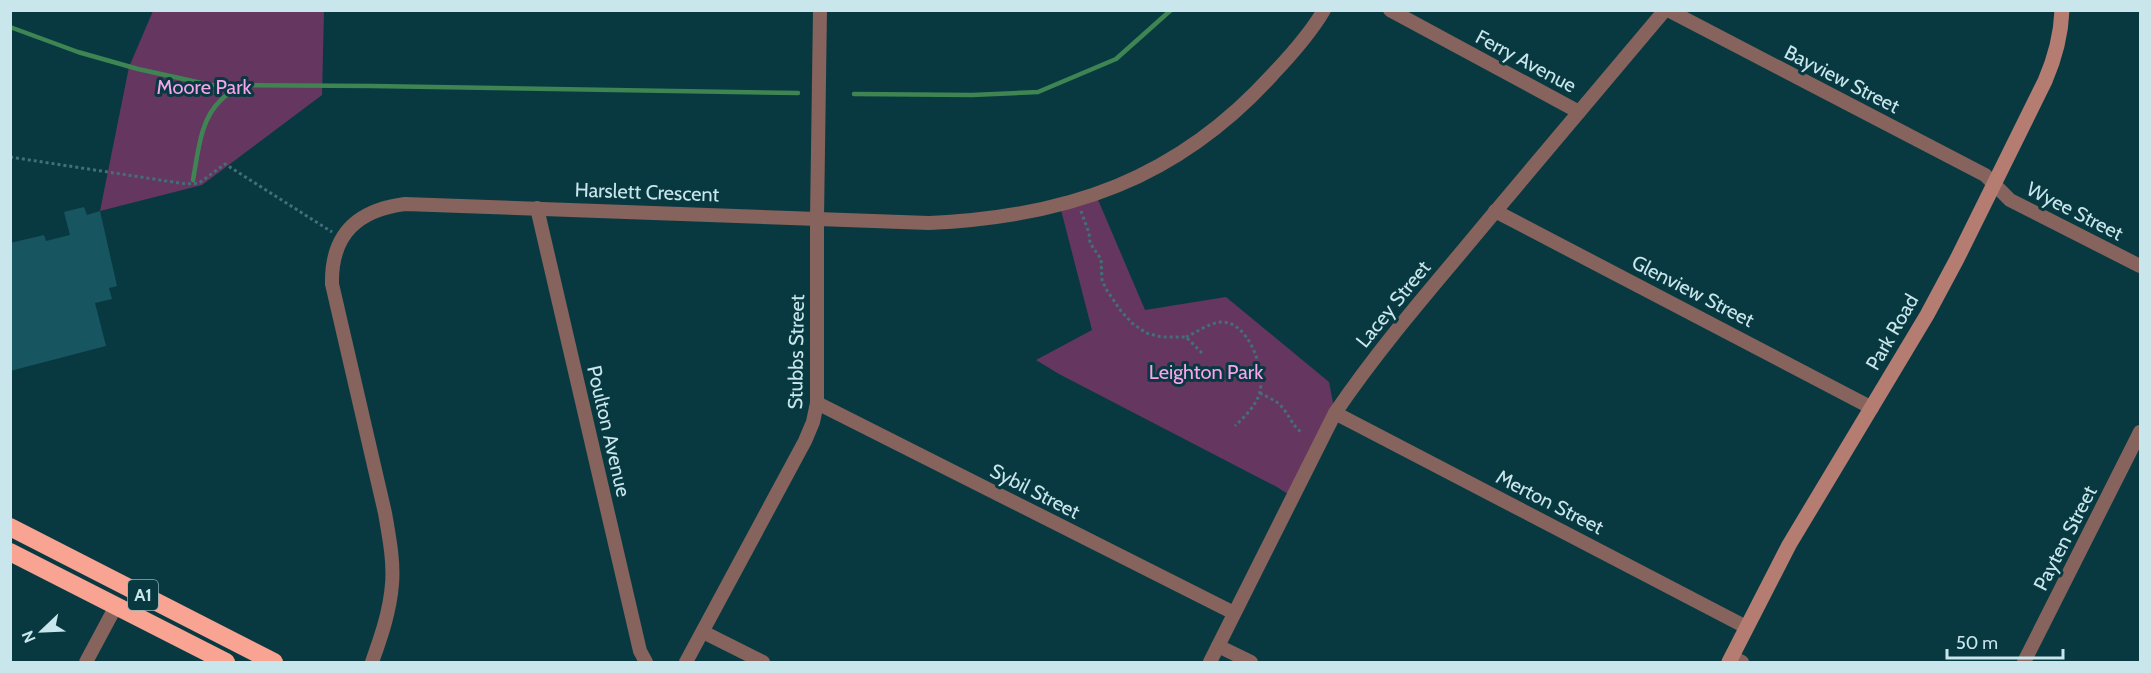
<svg xmlns="http://www.w3.org/2000/svg" width="2151" height="673" font-family="Cabin,sans-serif">
  <style>
    .green { fill: #653660 }
    .lines { fill: none; stroke-linecap: round; stroke-linejoin: round }
    .stream { stroke: #3e8553; stroke-width: 4.5 }
    .building { fill: #175661 }
    .path { stroke: #446f76; stroke-width: 3; stroke-dasharray: 3 3; stroke-linecap: butt }
    .street { stroke: #86635c; stroke-width: 14 }
    .secondary { stroke: #b57d72; stroke-width: 15 }
    .highway { stroke: #f9a392; stroke-width: 18 }
    .labels { text-anchor: middle; stroke-width: 6; stroke-linejoin: round; paint-order: stroke }
    .shield { fill: #083941; stroke: #8fb2b9; stroke-width: 1.5 }
    .shield-label { font-size: 18px; font-weight: bold; fill: #c9e6ec }
    .street-label { font-size: 20px; fill: #c9e6ec; stroke: #083941 }
    .park-label { font-size: 20px; fill: #f8a4ed; stroke: #083941 }
  </style>
  <rect width="100%" height="100%" fill="#083941"/>
  <!-- green -->
  <g class="green">
    <polygon points="153,11 324,11 322,95 202,185 100,211 129,67"/>
    <polygon points="1096,195 1145,310 1226,297 1329,382 1335,413 1294,498 1277,487 1059,374 1036,360 1092,330 1060,206"/>
  </g>
  <g class="lines">
    <!-- stream -->
    <g class="stream">
      <polyline points="10,27 78,52 138,69 211,85 372,86 798,93"/>
      <polyline points="854,94 972,95 1038,92 1116,59 1171,10"/>
      <path d="M193 180C198 153 200 119 221 100 226 94 235 91 241 87"/>
    </g>
  </g>
  <!-- building -->
  <polygon class="building" points="84,207 87,215 100,211 117,286 109,288 112,299 95,303 106,346 10,371 10,243 44,235 46,241 70,235 64,212"/>
  <g class="lines">
    <!-- path -->
    <g class="path">
      <polyline points="10,157 186,184 199,183 225,164 332,232"/>
      <polyline points="1081,211 1089,233 1090,243 1101,259 1102,280 1106,289 1121,311 1132,323 1146,333 1162,337 1186,337 1202,353"/>
      <path d="M1186 337C1197 332 1209 323 1221 322 1249 321 1265 370 1260 392 1256 406 1245 416 1235 426"/>
      <path d="M1260 393C1267 397 1276 400 1282 407 1289 415 1292 425 1301 432"/>
    </g>
    <!-- street -->
    <g class="street">
      <polyline points="1390,10 1579,112"/>
      <polyline points="1668,10 1985,175 2010,200 2140,266"/>
      <polyline points="537,208 640,651 646,662"/>
      <polyline points="1495,211 1872,408"/>
      <polyline points="817,403 1234,613"/>
      <polyline points="1335,413 1746,627"/>
      <polyline points="703,632 763,662"/>
      <polyline points="1218,646 1251,662"/>
      <polyline points="1732,657 1742,662"/>
      <polyline points="86,662 116,606"/>
      <path d="M372 662C381 637 390 611 392 584 394 561 389 536 385 513L332 284C331 234 358 210 405 204L929 223C1068 217 1178 179 1273 74 1292 54 1310 34 1324 10"/>
      <polyline points="686,662 805,441 813,422 817,403 817,218 820,10"/>
      <path d="M1210 662 1335 413C1373 357 1416 306 1459 255 1527 173 1596 92 1665 10"/>
      <polyline points="2024,662 2140,432"/>
    </g>
    <!-- secondary -->
    <path class="secondary" d="M1729 662 1789 545 1927 315 1957 259 2045 81C2055 58 2061 36 2062 10"/>
    <!-- highway -->
    <g class="highway">
      <polyline points="10,527 274,662"/>
      <polyline points="10,552 226,662"/>
    </g>
  </g>
  <g class="labels">
    <!-- shield labels -->
    <rect class="shield" x="128" y="580" width="30" height="30" rx="4.5"/>
    <g class="shield-label">
      <text x="143" y="601">A1</text>
    </g>
    <!-- street labels -->
    <g class="street-label">
      <text transform="translate(1526 61) rotate(28)" y="7">Ferry Avenue</text>
      <text transform="translate(1842 79) rotate(27)" y="7">Bayview Street</text>
      <text transform="translate(647 192) rotate(2)" y="7">Harslett Crescent</text>
      <text transform="translate(2075 211) rotate(27)" y="7">Wyee Street</text>
      <text transform="translate(1693 291) rotate(27)" y="7">Glenview Street</text>
      <text transform="translate(1393 304) rotate(-51)" y="7">Lacey Street</text>
      <text transform="translate(1892 332) rotate(-60)" y="7">Park Road</text>
      <text transform="translate(796 352) rotate(-89)" y="7">Stubbs Street</text>
      <text transform="translate(609 431) rotate(77)" y="7">Poulton Avenue</text>
      <text transform="translate(1035 491) rotate(27)" y="7">Sybil Street</text>
      <text transform="translate(1550 502) rotate(27)" y="7">Merton Street</text>
      <text transform="translate(2065 538) rotate(-63)" y="7">Payten Street</text>
    </g>
    <!-- park labels -->
    <g class="park-label">
      <text x="204" y="94">Moore Park</text>
      <text x="1206" y="379">Leighton Park</text>
    </g>
  </g>
  <!-- border -->
  <rect width="2151" height="673" fill="none" stroke="#c9e6ec" stroke-width="24"/>
  <!-- north arrow -->
  <g transform="translate(42 631) rotate(247)" stroke="#083941" stroke-width="4.5" paint-order="stroke">
  <path d="M0-4.5L10 22L0 15L-10 22Z" fill="#c9e6ec"/>
  <text y="-9" font-size="16" font-weight="bold" text-anchor="middle" fill="#c9e6ec">N</text>
  </g>
  <!-- scale -->
  <path d="M1947 649v9h116v-9" fill="none" stroke="#c9e6ec" stroke-width="3"/>
  <text x="1956" y="649" font-size="18" fill="#c9e6ec" stroke="#083941" stroke-width="4.5" paint-order="stroke">50 m</text>
</svg>
